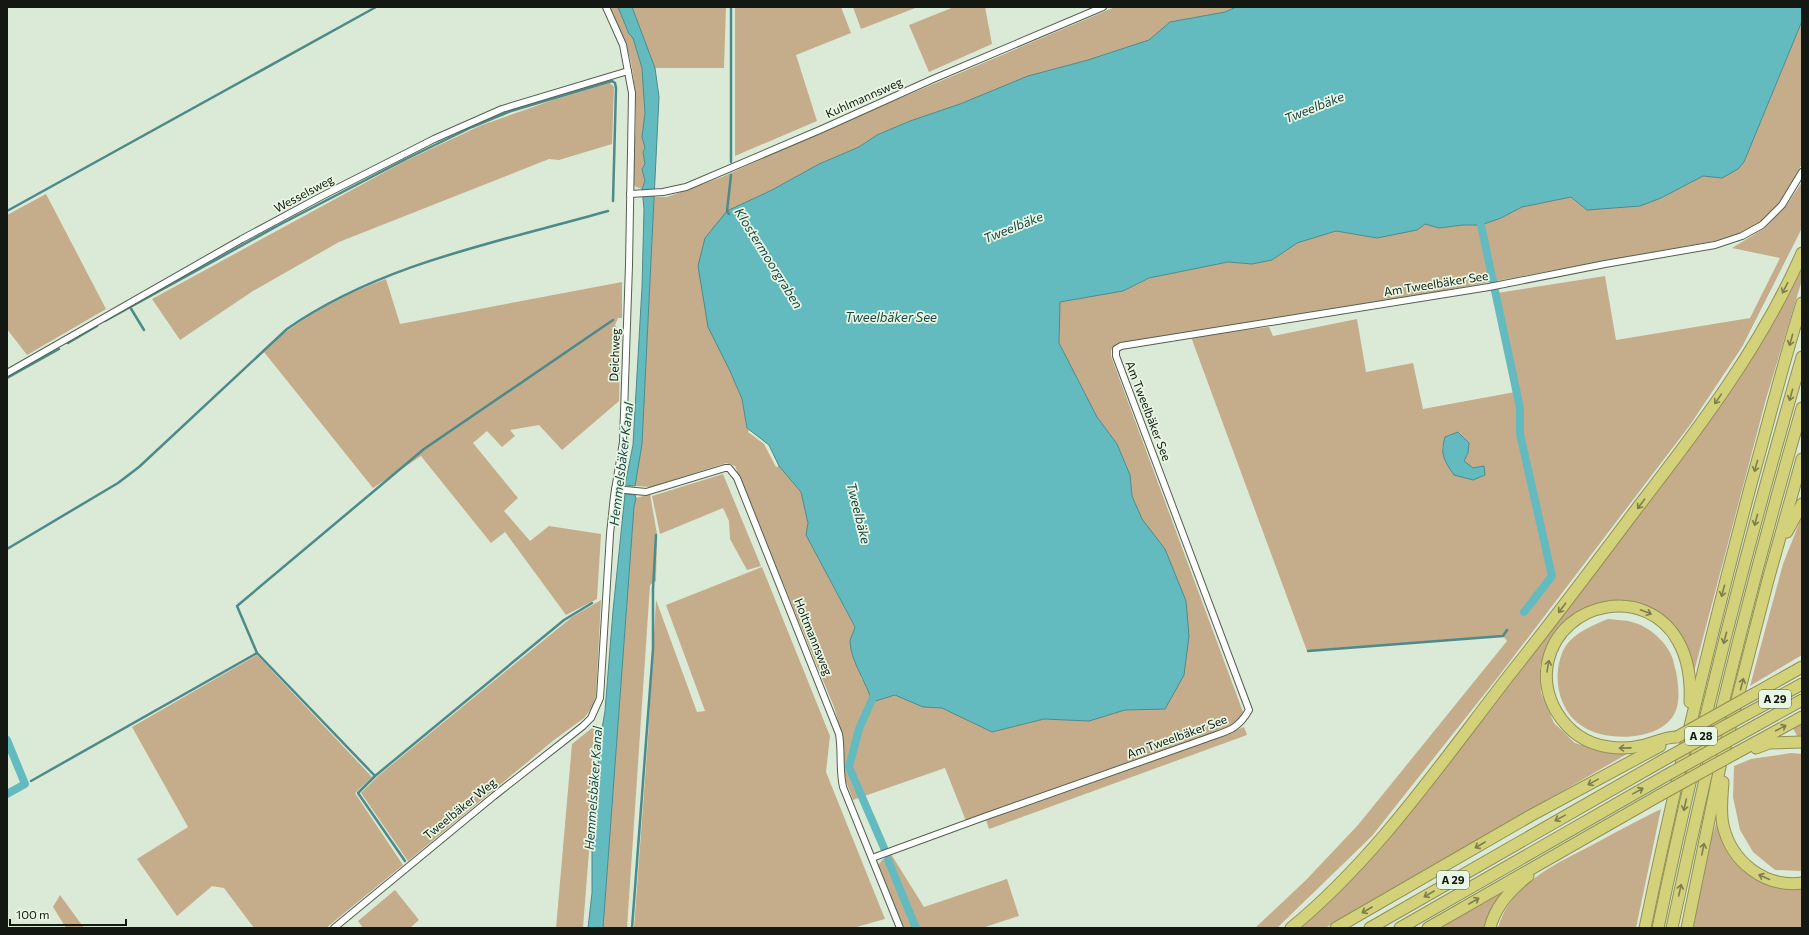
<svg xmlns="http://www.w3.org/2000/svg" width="1809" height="935" font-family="Commissioner,sans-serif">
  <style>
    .green { fill: #c5ad8c; fill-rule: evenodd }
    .water { fill: #64bbbf; stroke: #4c8a8b }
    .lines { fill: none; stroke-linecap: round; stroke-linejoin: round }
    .stream { stroke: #4c8a8b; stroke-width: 2.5 }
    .canal { stroke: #64bbbf; stroke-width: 8 }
    .minor-casing { stroke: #53604f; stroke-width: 8 }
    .motorway-casing { stroke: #909056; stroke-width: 13 }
    .minor { stroke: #fff; stroke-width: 6 }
    .motorway { stroke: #d4d17b; stroke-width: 11 }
    .motorway-bridge-casing { stroke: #909056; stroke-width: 13; stroke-linecap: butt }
    .motorway-bridge { stroke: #d4d17b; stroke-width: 11 }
    .oneway { stroke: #7d7e4c }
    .labels { text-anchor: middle; stroke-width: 3.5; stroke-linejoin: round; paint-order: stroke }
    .shield { fill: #e8f7e3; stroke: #535b51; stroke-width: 1 }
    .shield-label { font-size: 11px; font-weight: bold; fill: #131812 }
    .street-label { font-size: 12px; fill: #131812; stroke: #e8f7e3 }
    .water-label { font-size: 13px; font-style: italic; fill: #1b4446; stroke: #e8f7e3 }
  </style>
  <rect width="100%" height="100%" fill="#dbead6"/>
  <!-- green -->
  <g class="green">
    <path d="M609 7H618L629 34 633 38 642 68 643 84 645 113 642 137 645 148 643 152 645 164 642 169 645 181 642 189 634 186 633 181C635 140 639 98 630 58 625 40 616 24 609 7Z"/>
    <polygon points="632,7 726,7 724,68 655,68"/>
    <polygon points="735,7 841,7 851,33 796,55 817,121 735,156"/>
    <polygon points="853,7 918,7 861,29"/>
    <polygon points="954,7 985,7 992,44 929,72 909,25"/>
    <path d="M1115 7H1236L1225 12 1170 22 1149 40 1088 60 1028 76 960 104 910 121 877 135 859 147 819 164 772 190 727 211 730 371 742 399 747 428 749 430 748 432 764 444 776 467 779 466 801 492 808 523 806 535 855 628 861 678 868 688 872 702 895 695 923 707 942 708 992 732 1044 719 1089 721 1125 710 1165 709V549L1142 519 1132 496 1130 475 1117 444 1097 417 1059 343 1060 302 1123 291 1149 278 1228 262 1252 264 1272 260 1297 243 1336 231 1377 238 1425 224 1439 228 1463 225H1481L1501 218 1522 207 1571 197 1587 210 1661 198 1703 176 1722 178 1744 162 1802 21V164L1780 203 1760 222 1740 233 1715 241C1516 276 1318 317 1118 343L1111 350V356L1243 712 1240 722 1204 738 966 821 945 768 853 800 843 774 842 735 834 707 735 466 726 463 651 487 635 486 642 444 654 197H667L722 177 823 131Z"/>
    <polygon points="610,83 614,87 612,144 559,160 549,159 339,242 253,291 180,340 152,299 405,161 482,125 553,100"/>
    <path d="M1802 182V228L1742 347 1690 425 1498 677 1372 836 1277 928H1255L1306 880 1358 825 1507 641 1503 636 1307 651 1191 337 1269 327 1273 336 1357 319 1366 372 1413 363 1423 409 1515 392 1518 429H1523V408L1497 293 1605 276 1616 340 1750 318 1780 258 1732 248 1765 228 1786 206ZM1459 432 1469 443 1468 453 1464 461 1473 468 1442 448 1445 437Z"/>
    <polygon points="46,194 106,309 27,355 7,329 7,215"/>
    <polygon points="1802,261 1802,280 1766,399 1694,672 1691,663 1646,608 1628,601 1610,601 1594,605 1576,614 1551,640 1540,666 1541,693 1554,723 1575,743 1609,753 1627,754 1325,928 1297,928 1349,878 1669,475"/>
    <path d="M386 279 400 324 622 282V318H618L615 325 618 330 621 331 619 401 562 450 539 425 510 430 515 436 502 447 487 431 473 443 518 498 504 511 530 541 549 526 601 534 597 599 566 615 505 532 491 543 421 456 373 488 264 352C273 344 281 335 290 329 319 308 353 291 386 279Z"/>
    <polygon points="723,474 761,566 747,570 730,539 729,521 723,508 660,534 652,496"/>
    <polygon points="650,494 657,534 656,581 650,585 627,928 603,928 634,507 636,498"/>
    <polygon points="1802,516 1802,655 1750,686 1783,564"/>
    <polygon points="762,567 830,736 826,772 885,919 853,928 634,928 648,738 656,600 697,712 705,711 666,605"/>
    <polygon points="601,600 596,695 593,706 584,718 554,740 408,861 361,793 378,776 572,617"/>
    <path d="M1608 619C1616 620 1625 620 1632 622 1648 626 1666 641 1672 657 1674 661 1674 667 1676 671 1678 683 1680 696 1677 707 1668 742 1606 743 1582 726 1557 710 1551 672 1565 647 1574 633 1593 625 1608 619Z"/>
    <polygon points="257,655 372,777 355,793 403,865 326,928 254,928 224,888 212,886 177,916 137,859 188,827 132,727"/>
    <polygon points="1802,723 1802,737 1797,736 1793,728"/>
    <polygon points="597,724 597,749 583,928 556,928 572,744"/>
    <polygon points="1244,727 1247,735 989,829 986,820"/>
    <polygon points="1791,753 1802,754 1802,871 1775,870 1753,852 1740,830 1733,797 1734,766 1751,759"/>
    <path d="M1661 809 1636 928H1498C1510 883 1558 863 1596 843 1617 831 1639 820 1661 809Z"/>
    <path d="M1717 820C1719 830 1721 840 1726 850 1741 876 1772 892 1802 888V928H1693L1711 840Z"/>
    <polygon points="891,854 924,907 1007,879 1019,916 982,928 904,928 878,865 882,860"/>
    <polygon points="1504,889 1495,905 1487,928 1438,928"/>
    <polygon points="395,890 419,920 410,928 363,928 358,921"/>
    <polygon points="60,895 84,928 66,928 53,907"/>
  </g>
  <!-- water -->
  <g class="water">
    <polygon points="618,7 632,7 655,68 659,97 642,444 635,486 625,485 633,445 642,287 644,209 642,189 645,181 642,169 645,164 643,152 645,148 642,137 645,113 643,84 642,68 633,38 629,34"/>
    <path d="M1236 7H1802V21L1744 162 1738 169 1722 178 1703 176 1661 198 1640 206 1587 210 1571 197 1522 207 1501 218 1481 225H1463L1439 228 1425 224 1417 230 1377 238 1336 231 1297 243 1272 260 1252 264 1228 262 1149 278 1123 291 1060 302 1059 343 1097 417 1117 444 1130 475 1132 496 1142 519 1165 549 1186 601 1189 636 1184 675 1165 709 1125 710 1089 721 1044 719 992 732 942 708 923 707 895 695 872 702C867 683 851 662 850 642 850 638 854 632 855 627L806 535 808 523 801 492 779 466 769 445 747 428 742 399 730 371 708 327 698 266 705 238 727 211 772 190 819 164 859 147 877 135 910 121 960 104 1028 76 1088 60 1149 40 1170 22 1225 12Z"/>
    <path d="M1458 432 1469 443 1468 453 1464 461 1473 468 1484 466 1485 475 1473 480 1454 475C1444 460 1440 455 1445 437Z"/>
    <polygon points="625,494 635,495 636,498 634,507 603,928 588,928 592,893 592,841 600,740 605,711 613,611"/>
  </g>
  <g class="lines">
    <!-- stream -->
    <g class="stream">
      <polyline points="731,162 731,7"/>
      <polyline points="7,211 376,7"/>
      <polyline points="729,214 727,211 731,175"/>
      <polyline points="130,307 144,330"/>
      <polyline points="105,321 279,225 408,158 472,127 511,111 612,81 615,83 616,88 613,201"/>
      <polyline points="68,343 97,326"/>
      <polyline points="7,378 59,349"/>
      <path d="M7 549 118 483 139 467 287 329C382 263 499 242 608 211"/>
      <polyline points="592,603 564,620 375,776 257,653 237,606 424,449 613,320"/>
      <polyline points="1308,651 1503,636 1507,630"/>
      <polyline points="375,776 358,793 405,861"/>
      <polyline points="31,781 257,653"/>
      <polyline points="632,928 653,649 653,589 656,535"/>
    </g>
    <!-- canal -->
    <g class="canal">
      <polyline points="1481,225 1520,408 1520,434 1552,576 1524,612"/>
      <polyline points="875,693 859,729 849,767 884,848"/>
      <polyline points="7,740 25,784 7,794"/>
      <polyline points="888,860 916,928"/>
    </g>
    <defs>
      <g id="minor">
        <polyline points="630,194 663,192 686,187 822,129 933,79 1103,7"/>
        <polyline points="7,373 242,239 322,196 434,139 502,109 628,71"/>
        <path d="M615 489 646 492 725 468H729L737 478 839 734C842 752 839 769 843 787L900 928"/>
        <path d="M872 858 984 817 1205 739C1226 731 1237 731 1249 710L1116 356V349L1121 346 1489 287 1605 264 1715 245 1742 236 1762 225 1782 205 1802 172"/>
        <polyline points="334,928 494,796 583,726 591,718 600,698 610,534 614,496 623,442 629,265 632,93 623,45 606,7"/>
      </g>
      <g id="motorway">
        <polyline points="1787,532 1802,504"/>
        <polyline points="1754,694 1802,667"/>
        <polyline points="1747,714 1802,684"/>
        <polyline points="1757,725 1802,700"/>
        <path d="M1677 737C1665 737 1656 742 1645 745 1633 748 1621 749 1609 747 1586 744 1568 731 1556 711 1547 695 1544 679 1548 661 1562 600 1647 585 1678 641 1689 660 1691 681 1690 702"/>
        <polyline points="1756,748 1769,743 1802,742"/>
        <polyline points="1736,753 1802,717"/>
        <path d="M1723 782C1722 797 1720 811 1723 825 1731 861 1764 888 1802 883"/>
        <path d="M1291 928C1376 859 1444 759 1511 673 1554 619 1596 563 1638 507 1699 428 1762 345 1802 253"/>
        <polyline points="1336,928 1530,816 1660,746"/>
        <polyline points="1370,928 1667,758"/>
        <polyline points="1400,928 1667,775"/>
        <polyline points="1428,928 1660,795"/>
        <path d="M1490 928C1495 907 1511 889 1528 876"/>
        <path d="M1645 928C1676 779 1712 631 1751 484 1768 424 1783 363 1802 303"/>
        <path d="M1658 928C1698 736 1747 546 1802 357"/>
        <path d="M1672 928C1709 753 1752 580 1802 408"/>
        <polyline points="1687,928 1721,762 1768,580 1802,459"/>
      </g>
    </defs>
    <!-- minor casing -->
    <use href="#minor" class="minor-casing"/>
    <!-- motorway casing -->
    <use href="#motorway" class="motorway-casing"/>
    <!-- minor -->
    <use href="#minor" class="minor"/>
    <!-- motorway -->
    <use href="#motorway" class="motorway"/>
    <defs>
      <g id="motorway-bridge">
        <polyline points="1677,737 1754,694"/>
        <polyline points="1667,758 1747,714"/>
        <polyline points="1667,775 1757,725"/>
        <polyline points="1660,795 1736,753"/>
      </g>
    </defs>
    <!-- motorway-bridge casing -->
    <use href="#motorway-bridge" class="motorway-bridge-casing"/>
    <!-- motorway-bridge -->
    <use href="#motorway-bridge" class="motorway-bridge"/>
  </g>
  <!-- one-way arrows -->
  <defs><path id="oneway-shaft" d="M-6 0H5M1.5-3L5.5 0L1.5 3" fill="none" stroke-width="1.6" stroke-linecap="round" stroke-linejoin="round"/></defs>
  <g class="oneway">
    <use href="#oneway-shaft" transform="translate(1785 288) rotate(117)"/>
    <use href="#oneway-shaft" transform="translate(1791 340) rotate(106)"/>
    <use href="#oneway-shaft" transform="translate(1791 395) rotate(106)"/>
    <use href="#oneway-shaft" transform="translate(1718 399) rotate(125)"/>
    <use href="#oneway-shaft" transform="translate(1756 466) rotate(105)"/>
    <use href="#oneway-shaft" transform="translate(1641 504) rotate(127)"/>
    <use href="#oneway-shaft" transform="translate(1756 520) rotate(105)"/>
    <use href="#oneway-shaft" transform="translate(1723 591) rotate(105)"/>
    <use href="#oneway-shaft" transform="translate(1562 608) rotate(127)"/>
    <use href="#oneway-shaft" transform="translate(1646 612) rotate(21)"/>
    <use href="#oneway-shaft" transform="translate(1725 638) rotate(105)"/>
    <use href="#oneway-shaft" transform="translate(1548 666) rotate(-80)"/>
    <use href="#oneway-shaft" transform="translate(1742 684) rotate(-75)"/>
    <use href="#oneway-shaft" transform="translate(1781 728) rotate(-28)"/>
    <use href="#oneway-shaft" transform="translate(1625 748) rotate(179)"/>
    <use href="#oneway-shaft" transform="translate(1593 782) rotate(151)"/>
    <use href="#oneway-shaft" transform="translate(1638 791) rotate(-29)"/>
    <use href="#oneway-shaft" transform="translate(1685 805) rotate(103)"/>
    <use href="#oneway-shaft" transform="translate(1560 818) rotate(151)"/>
    <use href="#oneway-shaft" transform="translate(1480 845) rotate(150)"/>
    <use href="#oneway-shaft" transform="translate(1703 849) rotate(-79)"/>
    <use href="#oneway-shaft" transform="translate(1764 877) rotate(-156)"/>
    <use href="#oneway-shaft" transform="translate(1680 890) rotate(-78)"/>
    <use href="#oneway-shaft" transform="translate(1429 894) rotate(150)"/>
    <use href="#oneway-shaft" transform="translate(1474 901) rotate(-30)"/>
    <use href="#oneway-shaft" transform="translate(1367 910) rotate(150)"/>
  </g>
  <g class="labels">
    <!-- shield labels -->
    <g class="shield">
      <rect x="1759" y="690" width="32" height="18" rx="3"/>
      <rect x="1685" y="727" width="32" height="18" rx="3"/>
      <rect x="1437" y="871" width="32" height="18" rx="3"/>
    </g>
    <g class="shield-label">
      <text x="1775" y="703">A 29</text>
      <text x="1701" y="740">A 28</text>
      <text x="1453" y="884">A 29</text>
    </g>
    <!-- street labels -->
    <g class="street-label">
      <text transform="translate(864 98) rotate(-24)" y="4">Kuhlmannsweg</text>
      <text transform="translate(304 194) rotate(-28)" y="4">Wesselsweg</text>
      <text transform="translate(1436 284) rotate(-9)" y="4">Am Tweelbäker See</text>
      <text transform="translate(615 355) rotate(-88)" y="4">Deichweg</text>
      <text transform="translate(1148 411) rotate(69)" y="4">Am Tweelbäker See</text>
      <text transform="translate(813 637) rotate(68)" y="4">Holtmannsweg</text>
      <text transform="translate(1177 737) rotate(-20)" y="4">Am Tweelbäker See</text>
      <text transform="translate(460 809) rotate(-39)" y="4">Tweelbäker Weg</text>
    </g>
    <!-- water labels -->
    <g class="water-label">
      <text transform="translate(1314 107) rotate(-22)" y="5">Tweelbäke</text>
      <text transform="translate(1013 227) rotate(-22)" y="5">Tweelbäke</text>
      <text transform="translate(769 258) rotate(58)" y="5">Klostermoorgraben</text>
      <text x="891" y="322">Tweelbäker See</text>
      <text transform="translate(621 464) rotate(-83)" y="5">Hemmelsbäker Kanal</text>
      <text transform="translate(859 513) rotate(76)" y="5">Tweelbäke</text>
      <text transform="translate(593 788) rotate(-86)" y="5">Hemmelsbäker Kanal</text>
    </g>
  </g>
  <!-- border -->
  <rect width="1809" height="935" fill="none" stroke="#131812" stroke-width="16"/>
  <!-- scale -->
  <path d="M10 919v6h116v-6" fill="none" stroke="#131812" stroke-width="2"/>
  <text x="16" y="919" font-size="12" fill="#131812" stroke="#e8f7e3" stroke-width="3" paint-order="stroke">100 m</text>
</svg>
